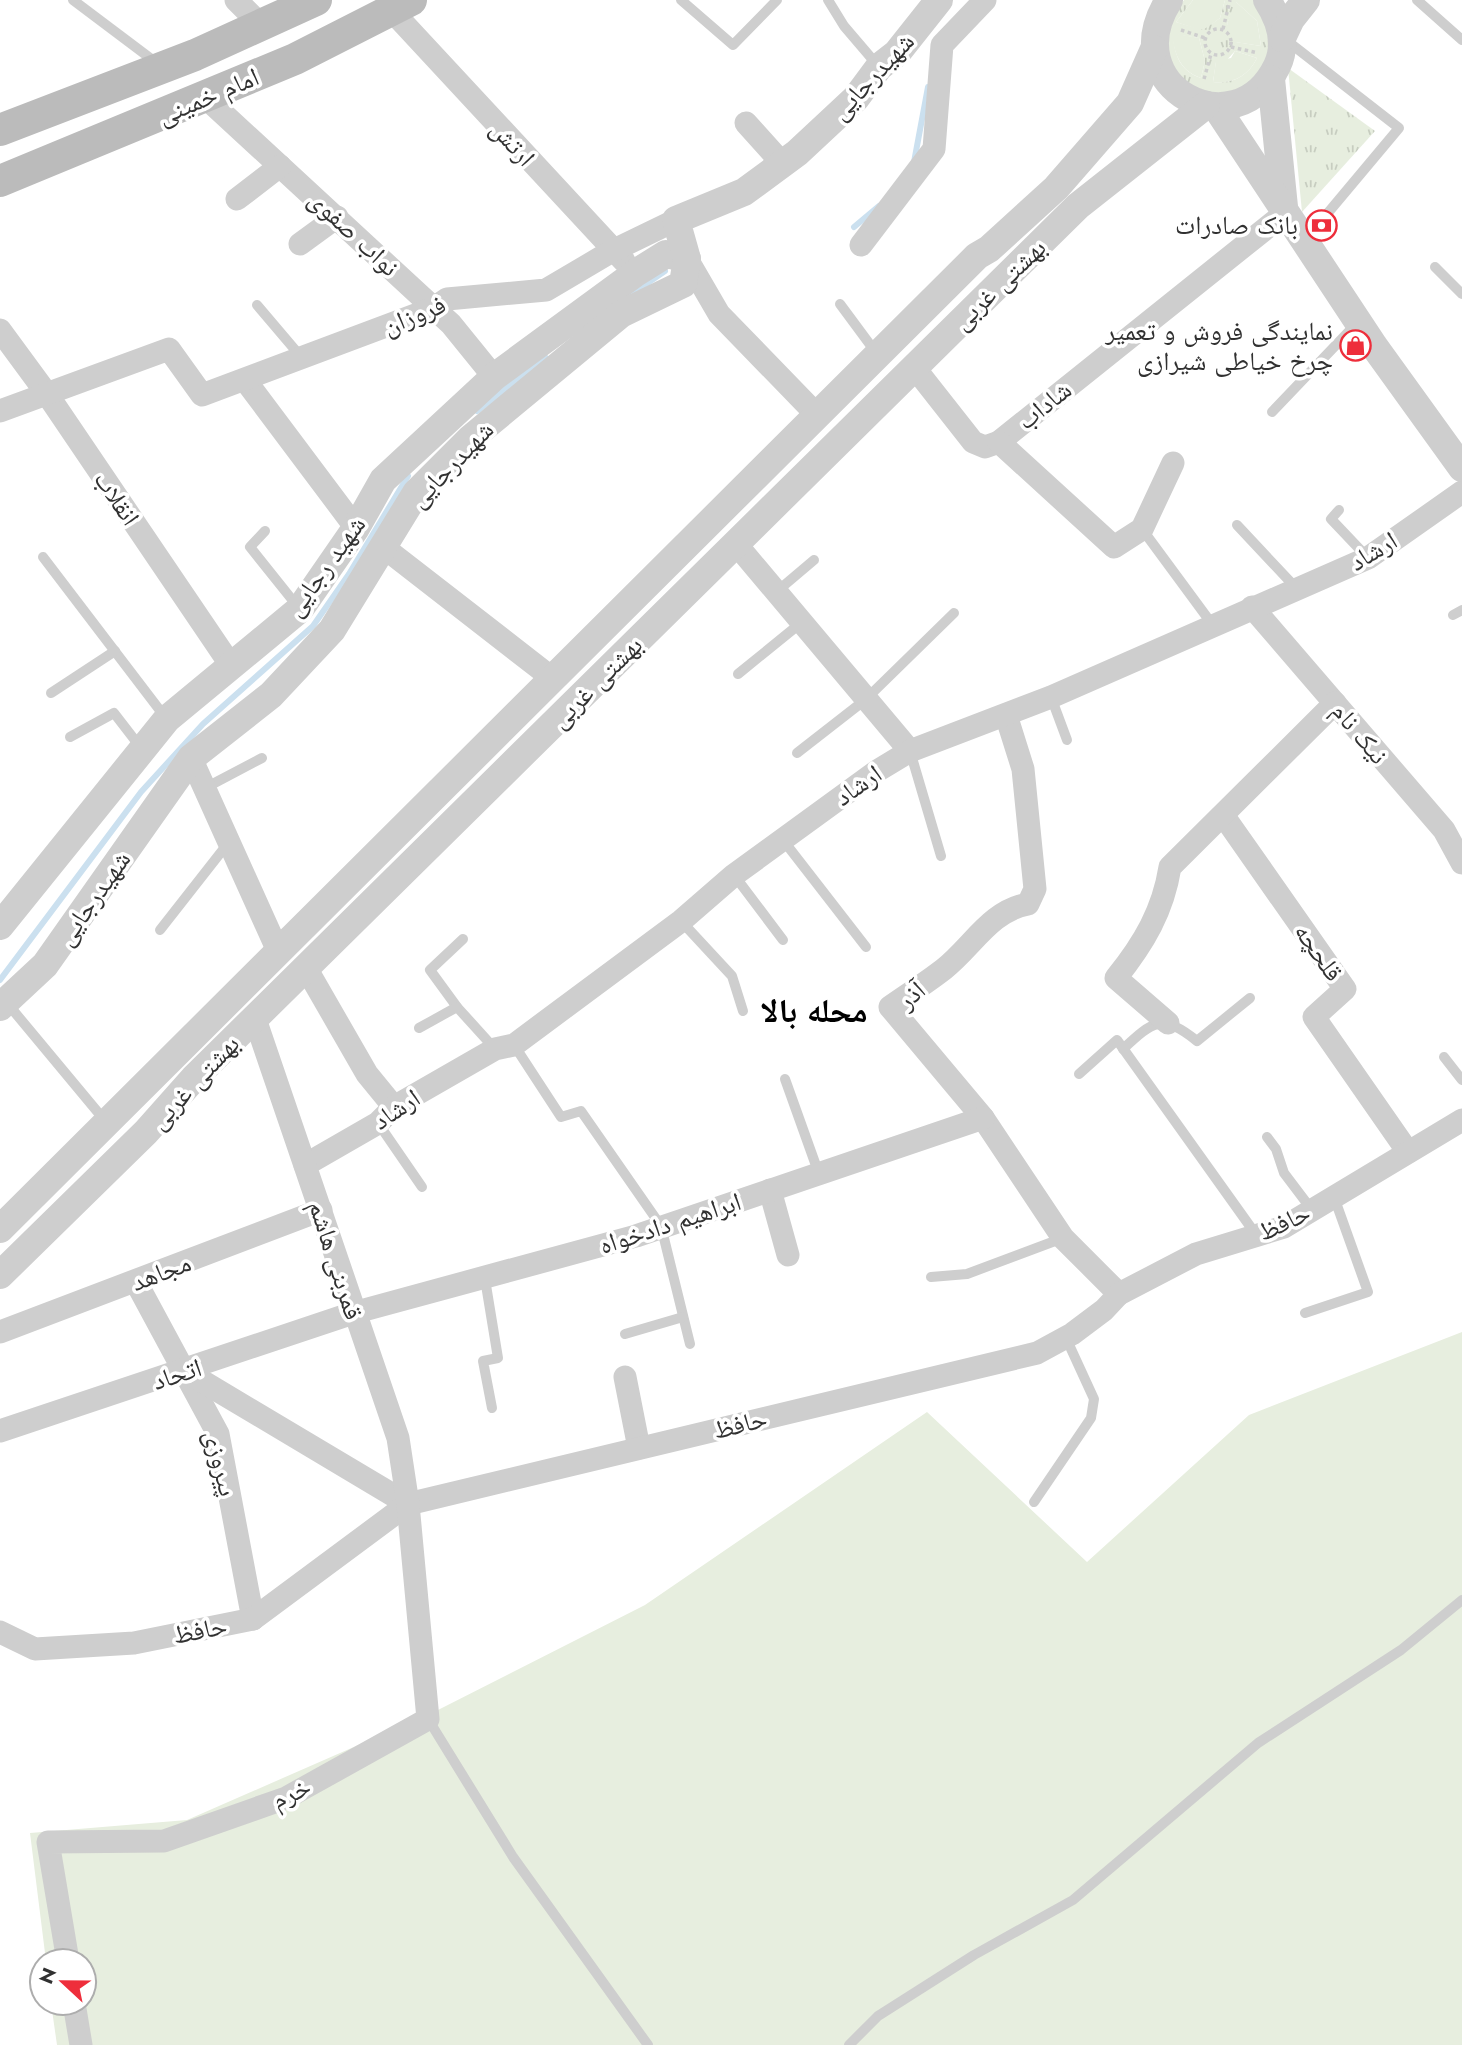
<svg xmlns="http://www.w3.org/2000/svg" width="1462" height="2045" font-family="Jost,'Noto Naskh Arabic',sans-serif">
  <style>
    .green { fill: #e7eedf }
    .park { fill: url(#park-tufts); fill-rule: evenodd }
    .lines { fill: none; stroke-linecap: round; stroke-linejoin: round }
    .stream { stroke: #cbe0ef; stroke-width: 6 }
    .path { stroke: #cecece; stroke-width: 3.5; stroke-dasharray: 3.5 3.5; stroke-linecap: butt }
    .service { stroke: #cecece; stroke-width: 10 }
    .minor { stroke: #cecece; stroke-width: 23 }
    .tertiary { stroke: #cecece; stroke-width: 28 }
    .secondary { stroke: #bbb; stroke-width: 32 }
    .labels { text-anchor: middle; stroke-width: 7; stroke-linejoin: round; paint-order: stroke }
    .street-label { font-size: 26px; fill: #313131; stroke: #fff }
    .poi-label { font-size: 26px; fill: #313131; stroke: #fff; text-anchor: end }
    .district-label { font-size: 33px; font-weight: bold; fill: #000; stroke: #fff }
  </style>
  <defs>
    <pattern id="park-tufts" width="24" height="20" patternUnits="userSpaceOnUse" patternTransform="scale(1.75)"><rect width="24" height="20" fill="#e7eedf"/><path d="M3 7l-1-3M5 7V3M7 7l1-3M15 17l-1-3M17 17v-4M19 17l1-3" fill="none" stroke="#c7cdc0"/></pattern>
  </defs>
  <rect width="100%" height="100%" fill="#fff"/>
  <!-- green -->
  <g class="green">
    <polygon points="1193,0 1225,0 1220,18 1203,31 1176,22"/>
    <polygon points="1235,1 1257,21 1261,46 1235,42 1227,24"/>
    <path d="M1172 33 1199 38 1205 61 1201 78C1180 71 1174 54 1172 33Z"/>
    <path d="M1235 51 1257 58C1248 76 1233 84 1213 82L1216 61 1231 58Z"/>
    <polygon points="1462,1332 1462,2045 57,2045 51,2003 84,2003 84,1961 46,1961 30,1833 187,1820 436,1711 645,1605 927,1412 1087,1562 1249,1415"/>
  </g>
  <!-- park -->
  <g class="park">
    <path d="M1184 0H1193L1176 22 1203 30 1220 18 1225 0H1254L1274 44C1270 54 1267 66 1262 75 1258 80 1250 83 1244 87 1191 118 1140 50 1184 0ZM1236 2 1257 21 1261 46 1236 42V35L1227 24ZM1173 34 1199 38 1205 61 1201 78C1180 71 1174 54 1173 34ZM1235 51 1257 58C1248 76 1233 84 1213 82L1216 62 1226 61Z"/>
    <polygon points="1288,68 1375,131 1302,212"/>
  </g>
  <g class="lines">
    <!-- stream -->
    <g class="stream">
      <polyline points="914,162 928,87"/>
      <polyline points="854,227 879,206"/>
      <polyline points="630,295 665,271"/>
      <polyline points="477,411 546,358"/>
      <polyline points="0,980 141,792 203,724 313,626 349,574 408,476"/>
    </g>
    <!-- path -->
    <g class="path">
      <circle cx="1218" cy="42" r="13"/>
      <polyline points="1223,29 1230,0"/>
      <polyline points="1181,30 1205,38"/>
      <polyline points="1231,47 1258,53"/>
      <polyline points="1204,79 1211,54"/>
    </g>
    <!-- service -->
    <g class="service">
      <polyline points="73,0 158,64"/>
      <polyline points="681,0 733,45 777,0"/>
      <polyline points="828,0 844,26 879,67"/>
      <polyline points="1417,0 1462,40"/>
      <polyline points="1286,40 1399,128 1306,239"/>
      <polyline points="1435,267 1462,294"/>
      <polyline points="840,304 877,354"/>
      <polyline points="257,305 302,358"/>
      <polyline points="1272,412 1356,324"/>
      <polyline points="1339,510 1331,519 1368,558"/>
      <polyline points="1237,525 1297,589"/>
      <polyline points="1142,529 1212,624"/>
      <polyline points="265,531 250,547 298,607"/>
      <polyline points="43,557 165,717"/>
      <polyline points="775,593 814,560"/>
      <polyline points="1453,615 1462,610"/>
      <polyline points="738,674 802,622"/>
      <polyline points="51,693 115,651"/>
      <polyline points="1051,697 1067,740"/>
      <polyline points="70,737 114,713 141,748"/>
      <polyline points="910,751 941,856"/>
      <polyline points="797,753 865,700 954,613"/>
      <polyline points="205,788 262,758"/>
      <polyline points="783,840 866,947"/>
      <polyline points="734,875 783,940"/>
      <polyline points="681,921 732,976 743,1011"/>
      <polyline points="160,930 229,842"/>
      <polyline points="463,939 430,970 457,1007 495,1049"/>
      <polyline points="7,1003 106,1122"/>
      <polyline points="419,1028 457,1007"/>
      <polyline points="514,1045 561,1117 581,1111 661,1226 690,1344"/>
      <path d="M1123 1049C1153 1021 1162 1013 1197 1041L1250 998"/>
      <polyline points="1444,1057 1462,1080"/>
      <polyline points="1079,1074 1117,1040 1257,1236"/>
      <polyline points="785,1079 819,1174"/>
      <polyline points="378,1123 422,1187"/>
      <polyline points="1267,1137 1276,1149 1284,1173 1312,1210"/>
      <polyline points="931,1277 967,1274 1063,1238"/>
      <polyline points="485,1279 498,1358 483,1361 492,1408"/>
      <polyline points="1305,1313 1368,1292 1334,1197"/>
      <polyline points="625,1334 683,1317"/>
      <polyline points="1034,1502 1091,1418 1094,1399 1066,1338"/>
      <polyline points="428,1719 513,1857 648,2045"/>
      <polyline points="849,2045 878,2016 974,1955 1073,1900 1258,1743 1401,1650 1462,1600"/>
    </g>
    <!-- minor -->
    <g class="minor">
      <polyline points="236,0 263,27"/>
      <polyline points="392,11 624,261"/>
      <polyline points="205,97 451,324 494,377"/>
      <polyline points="746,123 782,163"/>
      <polyline points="237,199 280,166"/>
      <polyline points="300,244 337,217"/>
      <polyline points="861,245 934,149 942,45 985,0"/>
      <polyline points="687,259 719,314 816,414"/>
      <polyline points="0,330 47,394 232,667"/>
      <polyline points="914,367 973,442 985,447 999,442 1285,213"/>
      <polyline points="245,380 356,528"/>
      <polyline points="0,411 169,349 202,395 434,308 447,299 546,290 612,251 676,220"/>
      <polyline points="999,442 1114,547 1142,529 1173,463"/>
      <polyline points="736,544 910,751"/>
      <polyline points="382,546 552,678"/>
      <polyline points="1252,607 1444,830 1462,863"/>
      <path d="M1006 715 1023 769 1035 889 1028 904C990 911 973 946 944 969 926 983 907 995 890 1007L983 1118 1063 1238 1119 1294"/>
      <polyline points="191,758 278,951"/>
      <polyline points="1223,815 1345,989 1314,1017 1408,1152"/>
      <polyline points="306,968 367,1074 394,1107"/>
      <path d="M1168 1023 1116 978C1144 943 1163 911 1170 867L1335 703"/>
      <polyline points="305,1165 378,1123 394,1107 495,1049 514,1045 681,921 734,875 877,771 910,751 1051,697 1368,558 1462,492"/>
      <polyline points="770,1190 788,1255"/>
      <polyline points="136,1282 218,1434 253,1619"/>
      <polyline points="0,1332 321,1210"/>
      <polyline points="185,1371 408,1504"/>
      <polyline points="625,1377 639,1448"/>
      <polyline points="0,1431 353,1313 636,1236 983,1118"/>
      <polyline points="0,1632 35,1649 134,1643 253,1619 408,1504 1037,1353 1072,1334 1104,1310 1119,1294 1196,1254 1284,1227 1462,1120"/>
      <polyline points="68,1961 48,1842 164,1841 286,1798 428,1719 408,1504 398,1438 255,1019"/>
      <polyline points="74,2003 81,2045"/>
    </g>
    <!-- tertiary -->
    <g class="tertiary">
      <path d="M1169 0C1114 87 1236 151 1277 66 1288 43 1280 20 1267 0"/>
      <polyline points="1282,38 1291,19 1306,0"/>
      <polyline points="1271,79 1284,207"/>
      <polyline points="1216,107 1374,346 1462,468"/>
      <polyline points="0,926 167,719 300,609 356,528 383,480 494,377 637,272 666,254 687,259"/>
      <polyline points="0,1007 45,965 191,758 271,695 332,630 416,493 471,438 621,314 683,284 687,259 676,220 744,192 797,153 856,98 879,67 897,53 939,0"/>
      <polyline points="0,1229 977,256 989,249 1056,188 1130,103 1154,49"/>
      <polyline points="0,1275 146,1132 194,1078 1078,206 1206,105"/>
    </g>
    <!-- secondary -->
    <g class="secondary">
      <polyline points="0,130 195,55 316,0"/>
      <polyline points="0,181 295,59 411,0"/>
    </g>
  </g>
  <!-- icons -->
  <defs>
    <symbol id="bank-ring" viewBox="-11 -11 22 22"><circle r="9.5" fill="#fff" stroke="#ee2e3b" stroke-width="1.5"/><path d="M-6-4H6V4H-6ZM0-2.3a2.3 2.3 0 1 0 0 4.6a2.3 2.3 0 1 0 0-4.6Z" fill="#ee2e3b"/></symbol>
    <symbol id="shop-ring" viewBox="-11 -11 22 22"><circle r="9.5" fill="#fff" stroke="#ee2e3b" stroke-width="1.5"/><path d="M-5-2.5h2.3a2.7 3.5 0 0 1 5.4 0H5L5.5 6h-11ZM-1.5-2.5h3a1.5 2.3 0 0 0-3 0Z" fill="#ee2e3b"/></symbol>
  </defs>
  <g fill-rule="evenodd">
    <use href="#bank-ring" x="1304" y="208" width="35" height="35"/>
    <use href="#shop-ring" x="1338" y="328" width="35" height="35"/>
  </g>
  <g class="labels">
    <!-- street labels -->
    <g class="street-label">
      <text transform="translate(872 76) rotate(-47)" y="9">شهیدرجایی</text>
      <text transform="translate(208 96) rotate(-23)" y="9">امام خمینی</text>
      <text transform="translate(513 143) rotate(48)" y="9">ارتش</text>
      <text transform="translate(354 233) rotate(43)" y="9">نواب صفوی</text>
      <text transform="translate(999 284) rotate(-44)" y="9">بهشتی غربی</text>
      <text transform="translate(414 315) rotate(-22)" y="9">فروزان</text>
      <text transform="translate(1044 405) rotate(-39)" y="9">شاداب</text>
      <text transform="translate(451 464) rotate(-46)" y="9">شهیدرجایی</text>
      <text transform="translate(117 498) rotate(56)" y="9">انقلاب</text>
      <text transform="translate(1373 551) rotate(-31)" y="9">ارشاد</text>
      <text transform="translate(325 566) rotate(-54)" y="9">شهید رجایی</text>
      <text transform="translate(596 682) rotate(-45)" y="9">بهشتی غربی</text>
      <text transform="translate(1360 733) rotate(50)" y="9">نیک نام</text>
      <text transform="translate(858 785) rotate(-35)" y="9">ارشاد</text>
      <text transform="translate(93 898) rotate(-55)" y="9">شهیدرجایی</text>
      <text transform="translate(1319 952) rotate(55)" y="9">قلحچه</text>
      <text transform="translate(911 995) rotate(-41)" y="9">آذر</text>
      <text transform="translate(194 1082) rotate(-47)" y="9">بهشتی غربی</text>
      <text transform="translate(396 1109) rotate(-34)" y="9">ارشاد</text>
      <text transform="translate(1284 1222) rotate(-25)" y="9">حافظ</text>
      <text transform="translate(670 1223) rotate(-18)" y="9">ابراهیم دادخواه</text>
      <text transform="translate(336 1260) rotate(72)" y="9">قمربنی هاشم</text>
      <text transform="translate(161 1272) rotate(-21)" y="9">مجاهد</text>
      <text transform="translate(177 1374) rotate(-18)" y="9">اتحاد</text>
      <text transform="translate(740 1424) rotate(-14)" y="9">حافظ</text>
      <text transform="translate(221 1463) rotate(76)" y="9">پیروزی</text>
      <text transform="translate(200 1630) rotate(-11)" y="9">حافظ</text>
      <text transform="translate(291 1793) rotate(-25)" y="9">خرم</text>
    </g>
    <!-- poi labels -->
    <g class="poi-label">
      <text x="1298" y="234">بانک صادرات</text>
      <text x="1333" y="340">نمایندگی فروش و تعمیر<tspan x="1333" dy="30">چرخ خیاطی شیرازی</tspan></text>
    </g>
    <!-- district labels -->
    <g class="district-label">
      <text x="814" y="1022">محله بالا</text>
    </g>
  </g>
  <!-- north arrow -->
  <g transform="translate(63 1982) rotate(292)"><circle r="33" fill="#ffffff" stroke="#adadad" stroke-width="2"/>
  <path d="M0-5L12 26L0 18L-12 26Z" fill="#ee2e3b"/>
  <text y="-10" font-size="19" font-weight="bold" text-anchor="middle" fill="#313131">N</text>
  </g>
</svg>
